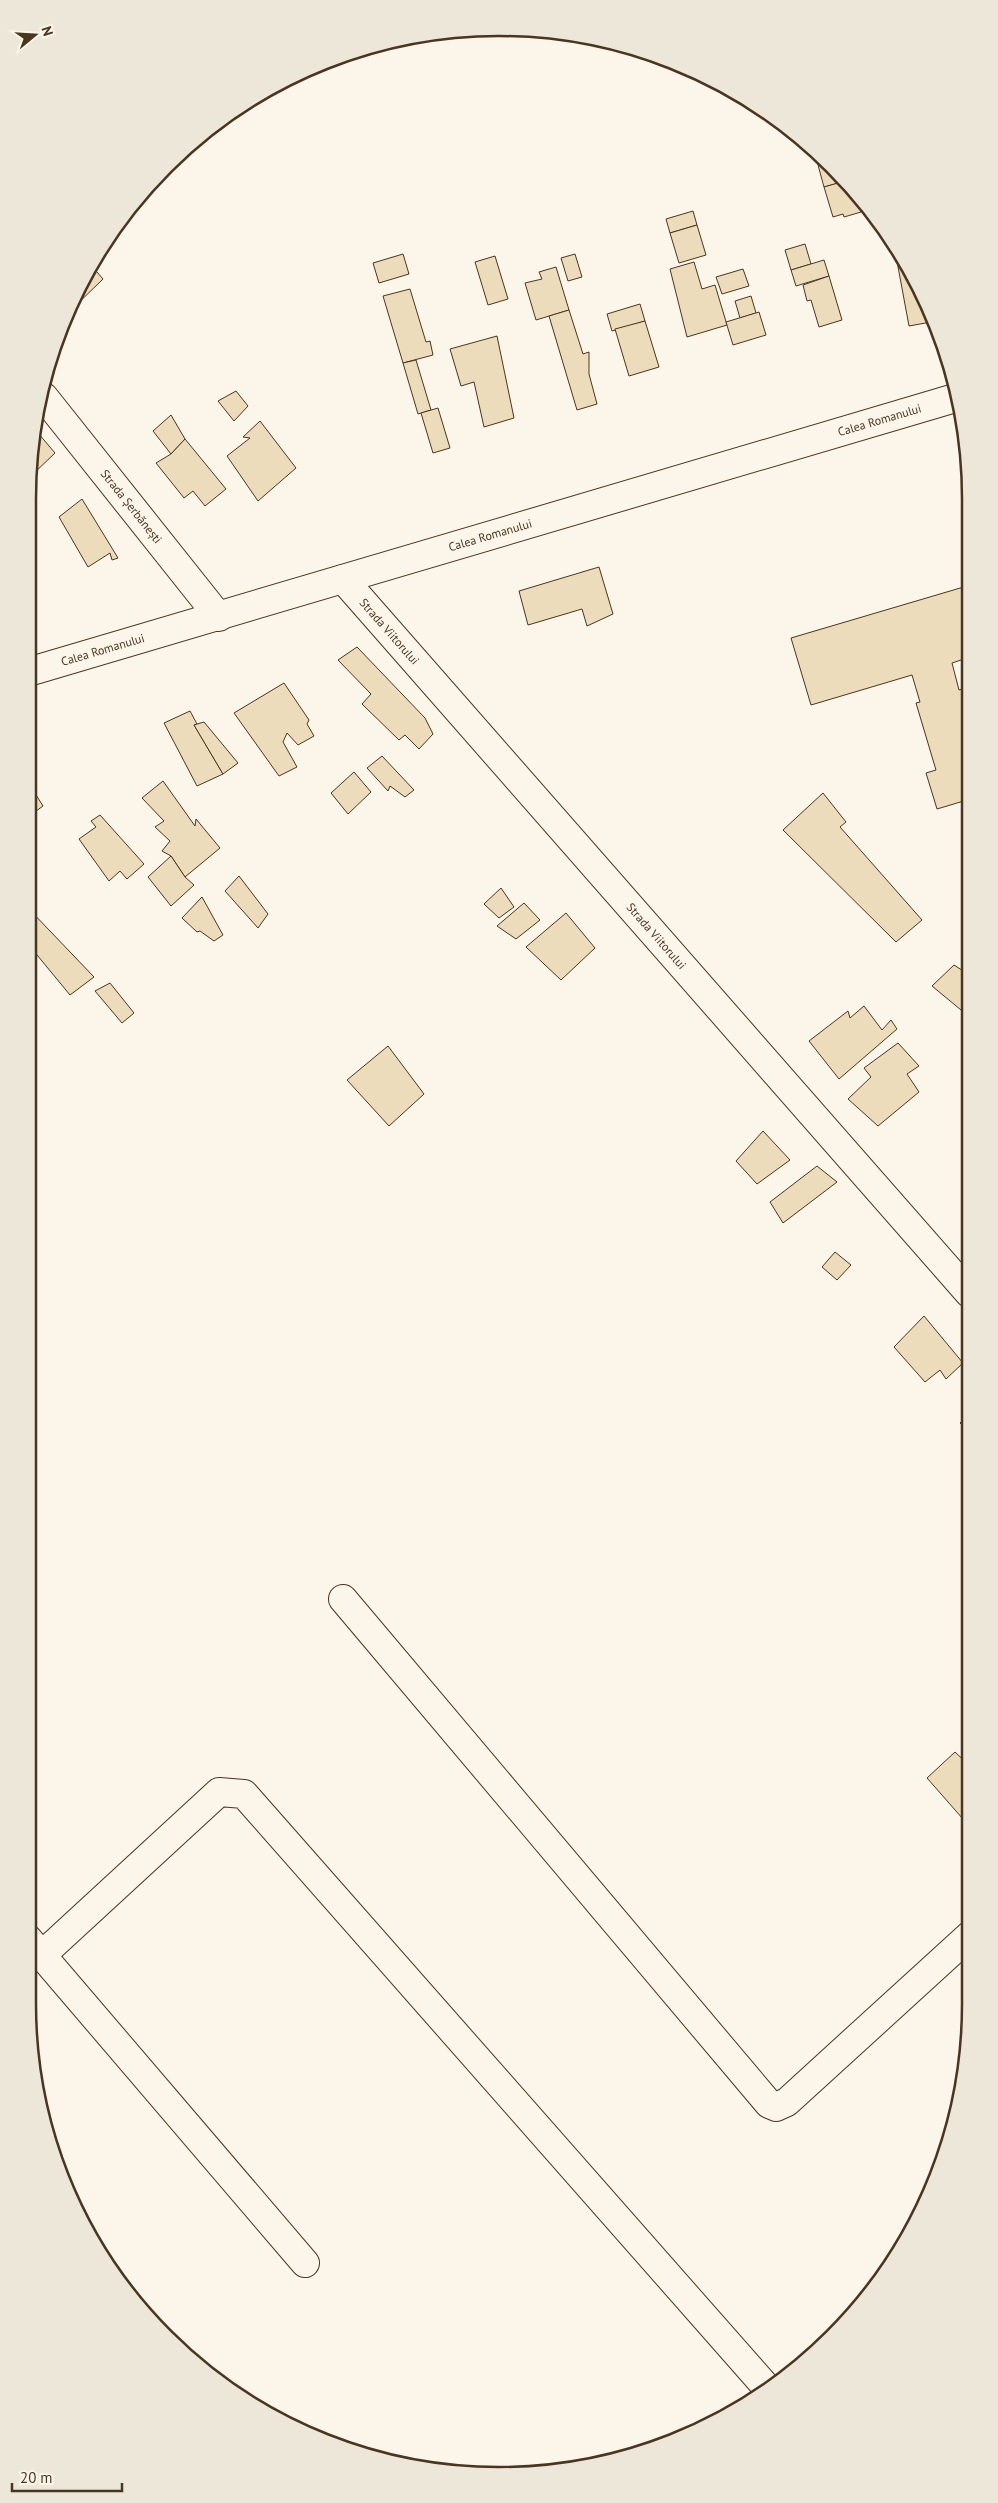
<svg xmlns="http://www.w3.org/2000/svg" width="998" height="2503" font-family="'PT Sans',sans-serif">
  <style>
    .building { fill: #ecdcbc; stroke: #4a3520 }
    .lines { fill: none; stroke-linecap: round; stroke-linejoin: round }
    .minor-casing { stroke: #4a3520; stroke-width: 30 }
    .major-casing { stroke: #4a3520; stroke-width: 30 }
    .minor { stroke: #fbf6e9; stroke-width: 28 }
    .major { stroke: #fbf6e9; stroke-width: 28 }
    .labels { text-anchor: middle; stroke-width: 4; stroke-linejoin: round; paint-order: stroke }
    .street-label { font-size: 12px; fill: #4a3520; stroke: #fbf6e9 }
    .rim { fill: none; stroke: #4a3520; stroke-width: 2.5 }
  </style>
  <rect width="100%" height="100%" fill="#fbf6e9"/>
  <!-- building -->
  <g class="building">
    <polygon points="815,154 845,181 824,187"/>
    <polygon points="845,181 854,189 861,212 844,217 843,214 833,217 824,187"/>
    <polygon points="693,211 697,225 670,233 666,219"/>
    <polygon points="697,225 706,255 679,263 670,233"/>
    <polygon points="805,244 811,264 791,270 785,250"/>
    <polygon points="403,254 409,274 379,283 373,263"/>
    <polygon points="575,254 582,277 568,281 561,258"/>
    <polygon points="495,256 508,299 488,305 475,262"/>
    <polygon points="896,256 899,256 922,291 931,322 909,326"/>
    <polygon points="824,260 829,276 796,286 791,270"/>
    <polygon points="694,262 702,289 715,285 727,325 687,337 670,269"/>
    <polygon points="90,264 103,279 69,312"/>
    <polygon points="556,267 569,310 536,320 525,283 542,279 539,272"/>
    <polygon points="743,269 749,286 722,294 716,277"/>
    <polygon points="829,276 842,320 819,327 811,300 807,301 803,285"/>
    <polygon points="410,289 426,342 430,341 433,355 403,363 383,296"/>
    <polygon points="751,296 756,313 740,318 735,301"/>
    <polygon points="640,304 645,321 612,331 607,314"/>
    <polygon points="569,310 583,354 589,352 589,374 597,404 577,410 549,316"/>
    <polygon points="759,312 766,335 733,345 726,322"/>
    <polygon points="645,321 659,367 629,376 615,329"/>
    <polygon points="497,336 514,418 484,427 474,382 461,386 450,349"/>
    <polygon points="416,360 431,410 418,414 403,363"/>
    <polygon points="236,391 248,406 234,421 218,401"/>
    <polygon points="438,408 450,448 433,453 421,413"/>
    <polygon points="171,415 185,439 171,454 153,431"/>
    <polygon points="260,421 296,468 258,501 227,456 250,438 243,437"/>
    <polygon points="38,433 55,453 31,476"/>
    <polygon points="185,439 226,489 205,506 193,491 184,498 156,463 171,454"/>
    <polygon points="82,499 118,558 112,560 110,553 88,567 59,517"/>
    <polygon points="599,567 613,614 587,626 582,609 528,625 519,591"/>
    <polygon points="967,586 967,658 952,663 959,690 967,687 967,800 937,809 926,773 936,770 916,703 920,702 912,675 811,705 791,638"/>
    <polygon points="357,647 425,718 433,734 419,749 405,735 399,740 362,704 371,694 338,660"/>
    <polygon points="284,683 309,720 307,724 314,736 298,745 287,733 283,742 297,767 279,776 234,713"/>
    <polygon points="190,711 197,724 194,725 223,774 197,786 164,723"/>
    <polygon points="204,722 238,763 223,774 194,725"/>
    <polygon points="382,756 414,790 405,797 390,786 388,791 367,768"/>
    <polygon points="354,772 371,792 348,814 331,793"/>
    <polygon points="163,781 195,826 196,819 220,848 185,877 171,856 162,851 170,841 155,827 164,821 142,798"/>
    <polygon points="28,782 43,806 28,817"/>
    <polygon points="823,793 846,822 840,827 922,920 896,942 783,830"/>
    <polygon points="100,815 144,864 127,879 120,871 109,881 79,839 96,827 91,821"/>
    <polygon points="171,856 185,877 194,885 171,906 148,877"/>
    <polygon points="239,876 268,914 258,928 225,891"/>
    <polygon points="501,888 514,907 499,918 484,904"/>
    <polygon points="202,897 223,935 214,941 200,931 197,932 182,918"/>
    <polygon points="524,903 540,920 516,939 497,926"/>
    <polygon points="28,908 94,977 70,995 28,944"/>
    <polygon points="566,913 595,948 561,980 526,947"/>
    <polygon points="954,965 968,974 968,1003 961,1010 932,986"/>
    <polygon points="110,983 134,1013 122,1023 95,991"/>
    <polygon points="864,1006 882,1030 891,1020 897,1029 839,1079 809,1041 848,1011 850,1018"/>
    <polygon points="898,1043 919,1066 907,1074 919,1092 878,1126 848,1099 871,1077 864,1068"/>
    <polygon points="388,1046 424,1094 389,1126 347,1080"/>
    <polygon points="763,1131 790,1160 757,1184 736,1161"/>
    <polygon points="817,1166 837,1182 783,1223 770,1202"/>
    <polygon points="835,1252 851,1265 837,1280 822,1267"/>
    <polygon points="924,1316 963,1363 946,1379 940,1370 925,1382 894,1347"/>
    <polygon points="969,1415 969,1430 960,1423"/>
    <polygon points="955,1752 970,1766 970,1827 927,1778"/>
  </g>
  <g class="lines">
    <defs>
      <g id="minor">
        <path id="s1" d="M44 397 219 617"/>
        <path id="s2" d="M343 579 969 1293"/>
        <polyline points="343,1599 769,2104 776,2107 787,2102 970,1935"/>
        <polyline points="28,1939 305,2263"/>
        <polyline points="42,1955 219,1792 244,1794 768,2389"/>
      </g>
      <g id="major">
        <path id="s3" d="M28 672 955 398"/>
      </g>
    </defs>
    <!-- minor casing -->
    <use href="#minor" class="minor-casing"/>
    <!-- major casing -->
    <use href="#major" class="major-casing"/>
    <!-- minor -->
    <use href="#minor" class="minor"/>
    <!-- major -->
    <use href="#major" class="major"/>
  </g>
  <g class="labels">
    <!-- street labels -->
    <g class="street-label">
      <text dy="4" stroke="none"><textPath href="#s3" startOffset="888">Calea Romanului</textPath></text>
      <text dy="4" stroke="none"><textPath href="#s1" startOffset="140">Strada Șerbănești</textPath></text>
      <text dy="4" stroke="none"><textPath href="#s3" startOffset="482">Calea Romanului</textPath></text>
      <text dy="4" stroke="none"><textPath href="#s2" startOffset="70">Strada Viitorului</textPath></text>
      <text dy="4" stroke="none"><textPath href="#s3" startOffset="78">Calea Romanului</textPath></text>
      <text dy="4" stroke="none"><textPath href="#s2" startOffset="475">Strada Viitorului</textPath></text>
    </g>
  </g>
  <!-- crop -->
  <path d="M0 0H998V2503H0ZM499 36H499A463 463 0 0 1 962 499V2004A463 463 0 0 1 499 2467H499A463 463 0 0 1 36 2004V499A463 463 0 0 1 499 36Z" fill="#ede7d9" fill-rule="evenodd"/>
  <path class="rim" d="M499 36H499A463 463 0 0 1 962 499V2004A463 463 0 0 1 499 2467H499A463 463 0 0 1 36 2004V499A463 463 0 0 1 499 36Z"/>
  <!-- north arrow -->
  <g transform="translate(35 35) rotate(72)" stroke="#fbf6e9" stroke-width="4" paint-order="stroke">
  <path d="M0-4L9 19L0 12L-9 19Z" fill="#4a3520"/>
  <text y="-8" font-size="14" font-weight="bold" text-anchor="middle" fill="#4a3520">N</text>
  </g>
  <!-- scale -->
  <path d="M12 2483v8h110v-8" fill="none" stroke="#4a3520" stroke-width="2.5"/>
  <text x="20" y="2483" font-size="15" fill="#4a3520" stroke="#fbf6e9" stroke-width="4" paint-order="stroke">20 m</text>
</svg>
